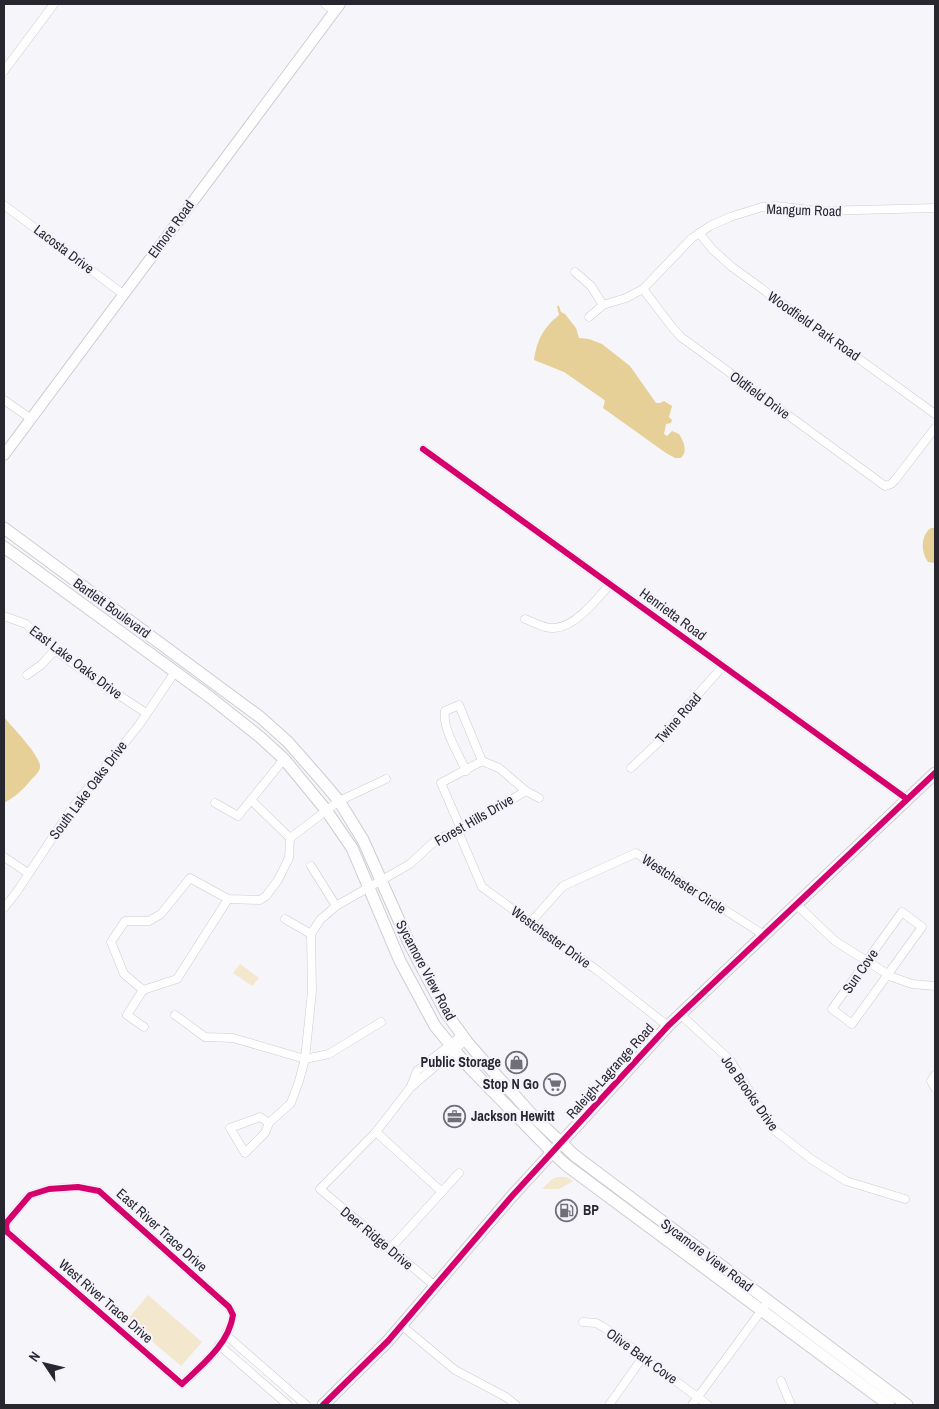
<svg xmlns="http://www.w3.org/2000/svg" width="939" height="1409" font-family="'Archivo Narrow',sans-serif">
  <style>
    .green { fill: #f3e7cd }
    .water { fill: #e7d097 }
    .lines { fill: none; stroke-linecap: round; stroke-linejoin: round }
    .minor-casing { stroke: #cdccd2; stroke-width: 9 }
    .tertiary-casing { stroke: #cdccd2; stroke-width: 12 }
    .secondary-casing { stroke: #cdccd2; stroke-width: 13 }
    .minor { stroke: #fefefe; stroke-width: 8 }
    .tertiary { stroke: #fefefe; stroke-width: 10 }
    .secondary { stroke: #fefefe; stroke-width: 11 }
    .cycleway-casing { stroke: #f5f3fc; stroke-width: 9 }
    .cycleway { stroke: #d6006c; stroke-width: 6 }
    .labels { text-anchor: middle; stroke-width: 4.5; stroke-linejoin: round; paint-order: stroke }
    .street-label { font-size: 14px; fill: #28262f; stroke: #f5f3fc }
    .poi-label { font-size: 14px; font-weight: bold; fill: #28262f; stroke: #f5f3fc; text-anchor: end }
  </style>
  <rect width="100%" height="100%" fill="#f6f5fa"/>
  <!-- green -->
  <g class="green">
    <polygon points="240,964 259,978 252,986 233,973"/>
    <polygon points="557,1177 566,1177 573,1181 559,1189 542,1189 551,1180"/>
    <polygon points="148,1295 202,1342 181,1366 127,1320"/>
  </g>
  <!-- water -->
  <g class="water">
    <path d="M557 306H559L561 312 565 314 576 328 579 338 589 339 602 344 630 366 656 403H660L664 401 672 406 669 417 672 420 671 423 666 424 664 434 667 436 672 431 679 434C684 442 688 451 681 458H675L666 453 603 408 605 401 603 399 564 372 534 360C537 340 543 328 559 315Z"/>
    <path d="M931 528H935V563L928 562C921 552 920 536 931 528Z"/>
    <path d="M4 717C11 726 43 758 40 768 39 772 34 777 31 780 23 790 15 797 4 803Z"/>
  </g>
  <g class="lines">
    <defs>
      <g id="minor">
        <polyline points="325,4 334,11"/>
        <polyline points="4,71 54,4"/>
        <polyline points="4,205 123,294"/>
        <polyline points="699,233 713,250 732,267 935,414"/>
        <polyline points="575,272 591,286 603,305"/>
        <polyline points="643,289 672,327 681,337 885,486 891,484 895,480 935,428"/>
        <polyline points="589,317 603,305 626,298 643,289 692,238 710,226 730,217 762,207 777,206 818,211 935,208"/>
        <polyline points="4,400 30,418"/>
        <polyline points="423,449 907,799"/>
        <polyline points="4,616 26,624 55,650 87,674 146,713"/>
        <path d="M525 619C534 622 544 629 554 628 576 627 597 599 610 584"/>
        <polyline points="27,675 41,665 55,650"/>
        <polyline points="631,768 666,735 677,718 723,666"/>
        <path d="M466 771C459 754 442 729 445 711L459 705 482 761 499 768 526 791 539 798"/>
        <polyline points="251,800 290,838"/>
        <polyline points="215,803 238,816 284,759"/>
        <polyline points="461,829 441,783 482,761"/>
        <polyline points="458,831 482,887 598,971 668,1026"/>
        <polyline points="4,857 28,873"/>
        <polyline points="311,866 336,906"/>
        <polyline points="797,905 835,941 892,977 912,984 935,986"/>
        <polyline points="4,908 16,893 72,808 139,725 175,672"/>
        <polygon points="902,912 922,927 852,1024 832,1009"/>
        <polyline points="285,919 311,934"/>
        <polyline points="531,922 563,886 636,853 764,935"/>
        <polyline points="143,990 124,974 111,942 125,921 149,921 161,914 190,878 228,899 260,900 266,896 278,880 289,858 290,838 339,801 386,779"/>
        <polyline points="143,990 177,979 228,899"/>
        <polyline points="143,990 127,1015 144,1027"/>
        <polyline points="175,1015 205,1037 233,1038 305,1059 329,1054 381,1022"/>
        <polyline points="681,1015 730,1060 773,1129 811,1159 846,1181 905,1199"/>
        <polyline points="935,1075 931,1081 935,1088"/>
        <polyline points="411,1086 417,1071 462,1035"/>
        <polyline points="269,1123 265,1133 245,1153 230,1128 260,1117 269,1123 291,1103 299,1081 305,1059 312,991 311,934 320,920 336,906 410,864 437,839 458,831 526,791"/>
        <polyline points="376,1132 442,1192"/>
        <path d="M78 1187 99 1191 229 1307 233 1315C229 1344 202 1365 182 1384L7 1232 6 1226 7 1222 30 1195 49 1189Z"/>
        <polyline points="390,1249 459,1173"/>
        <polyline points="435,1286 320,1189 376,1132 410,1088 466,1040"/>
        <polyline points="583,1322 596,1323 605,1328 708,1405"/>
        <polyline points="401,1325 455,1370 506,1397 516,1405"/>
        <polyline points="227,1336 306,1405"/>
        <polyline points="219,1345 288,1405"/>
        <polyline points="781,1381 791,1405"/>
        <polyline points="609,1405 643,1357"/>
        <polyline points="692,1405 764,1307"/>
      </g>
      <polyline id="tertiary" points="4,455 340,4"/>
      <g id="secondary">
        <polyline points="4,528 260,717 288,742 323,782 339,801 363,840 410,945 446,1013 468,1043 488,1066 536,1119 574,1155 907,1405"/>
        <polyline points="4,547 211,698 260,737 284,759 326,810 352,848 400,961 435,1026 466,1064 553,1153 566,1165 889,1405"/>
        <polyline points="323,1405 388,1341 512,1196 668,1026 935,773"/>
      </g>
    </defs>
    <!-- minor casing -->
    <use href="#minor" class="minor-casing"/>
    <!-- tertiary casing -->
    <use href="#tertiary" class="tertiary-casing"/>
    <!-- secondary casing -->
    <use href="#secondary" class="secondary-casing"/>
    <!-- minor -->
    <use href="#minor" class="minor"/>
    <!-- tertiary -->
    <use href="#tertiary" class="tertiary"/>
    <!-- secondary -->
    <use href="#secondary" class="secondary"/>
    <defs>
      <g id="cycleway">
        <polyline points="423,449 907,799"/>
        <path d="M78 1187 99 1191 229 1307 233 1315C229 1344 202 1365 182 1384L7 1232 6 1226 7 1222 30 1195 49 1189Z"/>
        <polyline points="323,1405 388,1341 512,1196 668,1026 935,773"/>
      </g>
    </defs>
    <!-- cycleway casing -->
    <use href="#cycleway" class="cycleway-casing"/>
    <!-- cycleway -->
    <use href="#cycleway" class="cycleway"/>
  </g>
  <!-- icons -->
  <defs>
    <symbol id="shop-ring" viewBox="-11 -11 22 22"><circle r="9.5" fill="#f5f3fc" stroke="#706e76" stroke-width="1.5"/><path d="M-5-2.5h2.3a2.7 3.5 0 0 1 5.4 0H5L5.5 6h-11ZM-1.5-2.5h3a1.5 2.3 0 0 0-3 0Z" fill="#706e76"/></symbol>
    <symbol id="supermarket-ring" viewBox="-11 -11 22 22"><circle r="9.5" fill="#f5f3fc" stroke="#706e76" stroke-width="1.5"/><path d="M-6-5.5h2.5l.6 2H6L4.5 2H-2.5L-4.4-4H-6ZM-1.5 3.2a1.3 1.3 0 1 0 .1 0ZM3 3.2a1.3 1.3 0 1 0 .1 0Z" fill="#706e76"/></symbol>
    <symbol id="office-ring" viewBox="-11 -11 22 22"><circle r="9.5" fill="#f5f3fc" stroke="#706e76" stroke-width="1.5"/><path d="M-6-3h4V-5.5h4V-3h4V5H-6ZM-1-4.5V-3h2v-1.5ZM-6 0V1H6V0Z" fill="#706e76"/></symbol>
    <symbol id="fuel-ring" viewBox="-11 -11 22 22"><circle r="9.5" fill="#f5f3fc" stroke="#706e76" stroke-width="1.5"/><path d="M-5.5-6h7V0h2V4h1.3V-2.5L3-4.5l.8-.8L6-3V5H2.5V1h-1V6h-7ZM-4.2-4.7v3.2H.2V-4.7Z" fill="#706e76"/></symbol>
  </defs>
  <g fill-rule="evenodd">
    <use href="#shop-ring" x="504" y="1050" width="25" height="25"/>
    <use href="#supermarket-ring" x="542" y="1072" width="25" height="25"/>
    <use href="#office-ring" x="442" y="1104" width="25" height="25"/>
    <use href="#fuel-ring" x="554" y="1198" width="25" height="25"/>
  </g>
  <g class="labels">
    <!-- street labels -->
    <g class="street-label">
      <text transform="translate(804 210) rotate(2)" y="5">Mangum Road</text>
      <text transform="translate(171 229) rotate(-54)" y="5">Elmore Road</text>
      <text transform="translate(64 249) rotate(37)" y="5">Lacosta Drive</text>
      <text transform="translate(814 326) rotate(35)" y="5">Woodfield Park Road</text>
      <text transform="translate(760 395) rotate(36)" y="5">Oldfield Drive</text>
      <text transform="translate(112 608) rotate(36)" y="5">Bartlett Boulevard</text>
      <text transform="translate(673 614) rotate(36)" y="5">Henrietta Road</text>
      <text transform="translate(76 662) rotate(37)" y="5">East Lake Oaks Drive</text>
      <text transform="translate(678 718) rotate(-49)" y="5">Twine Road</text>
      <text transform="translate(88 790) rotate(-53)" y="5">South Lake Oaks Drive</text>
      <text transform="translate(474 820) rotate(-30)" y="5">Forest Hills Drive</text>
      <text transform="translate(684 884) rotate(33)" y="5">Westchester Circle</text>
      <text transform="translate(551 937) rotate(36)" y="5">Westchester Drive</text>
      <text transform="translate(426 970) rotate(62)" y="5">Sycamore View Road</text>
      <text transform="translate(860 971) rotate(-55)" y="5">Sun Cove</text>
      <text transform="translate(610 1071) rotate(-48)" y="5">Raleigh-Lagrange Road</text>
      <text transform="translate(750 1093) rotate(55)" y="5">Joe Brooks Drive</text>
      <text transform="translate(162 1230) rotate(42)" y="5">East River Trace Drive</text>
      <text transform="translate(377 1238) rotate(40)" y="5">Deer Ridge Drive</text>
      <text transform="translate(707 1255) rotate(37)" y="5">Sycamore View Road</text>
      <text transform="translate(106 1301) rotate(41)" y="5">West River Trace Drive</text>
      <text transform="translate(642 1356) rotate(36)" y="5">Olive Bark Cove</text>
    </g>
    <!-- poi labels -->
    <g class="poi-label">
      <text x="501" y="1067">Public Storage</text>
      <text x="539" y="1089">Stop N Go</text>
      <text x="471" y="1121" text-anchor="start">Jackson Hewitt</text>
      <text x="583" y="1215" text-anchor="start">BP</text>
    </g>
  </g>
  <!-- border -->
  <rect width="939" height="1409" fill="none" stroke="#28262f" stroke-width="10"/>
  <!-- north arrow -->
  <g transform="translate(45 1364) rotate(305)" stroke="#f5f3fc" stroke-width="4" paint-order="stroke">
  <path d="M0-4L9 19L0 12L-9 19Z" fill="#28262f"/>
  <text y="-8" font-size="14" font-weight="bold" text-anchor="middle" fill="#28262f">N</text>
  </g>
</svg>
